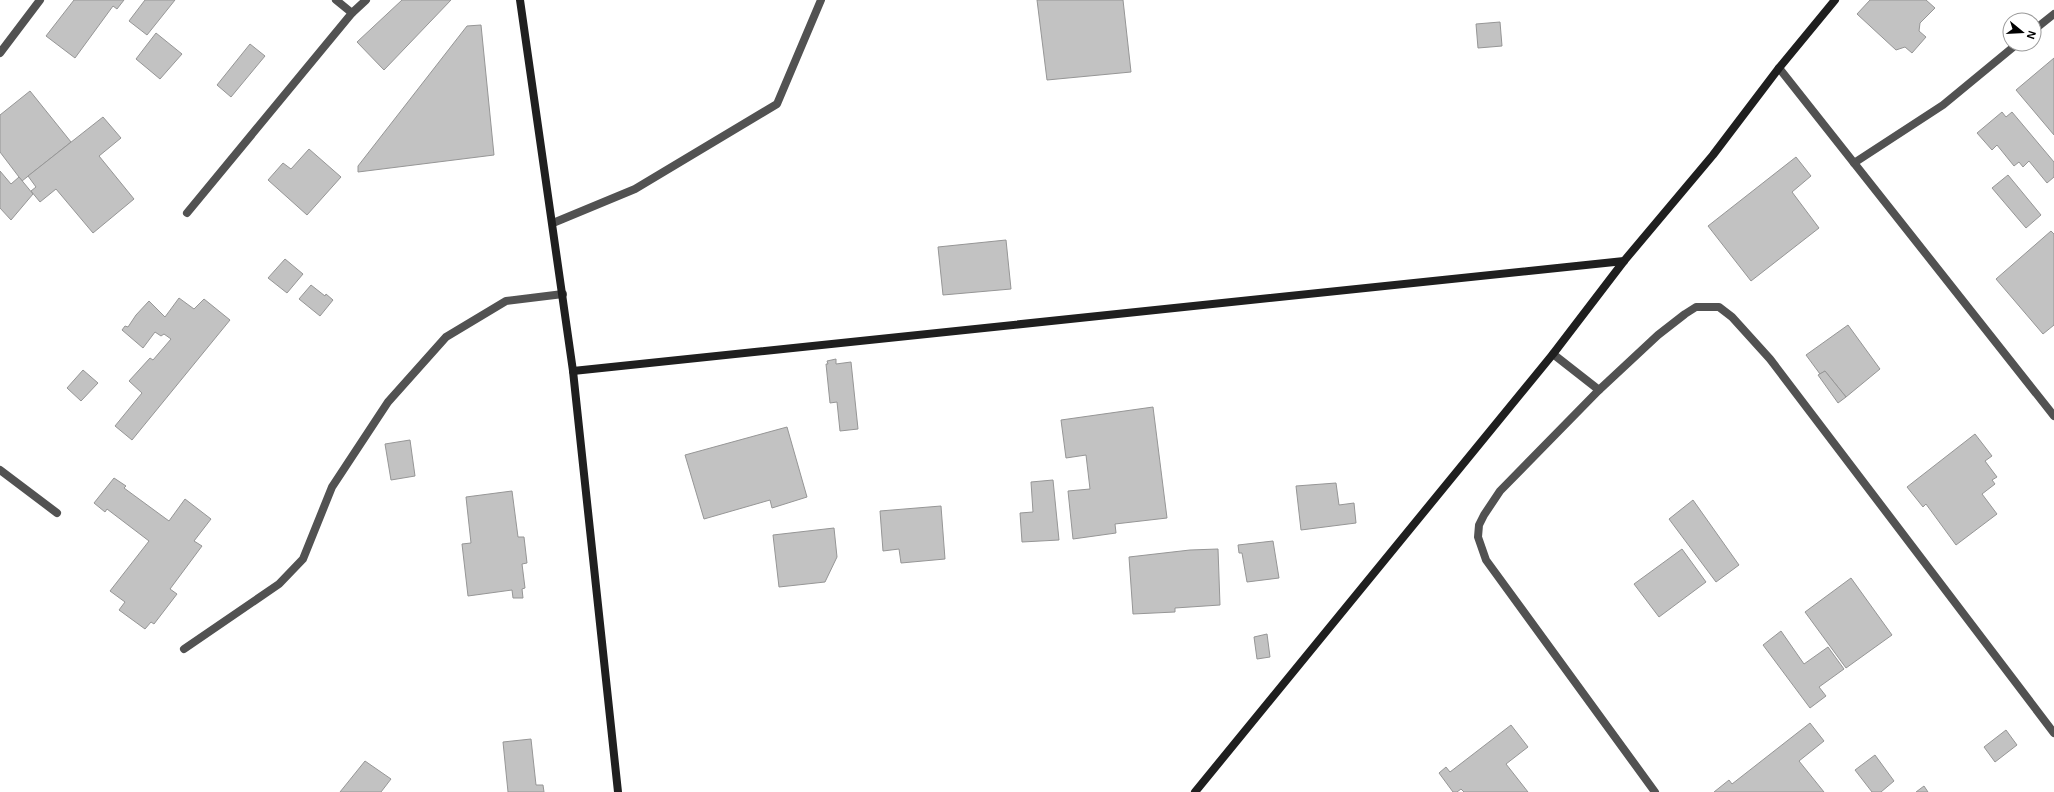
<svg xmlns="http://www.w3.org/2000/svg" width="2054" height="792" font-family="Helvetica,sans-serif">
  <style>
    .building { fill: #c2c2c2; stroke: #969696 }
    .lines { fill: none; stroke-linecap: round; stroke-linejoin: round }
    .lane { stroke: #525252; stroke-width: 8 }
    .street { stroke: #525252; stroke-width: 8 }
    .secondary { stroke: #1f1f1f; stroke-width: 8 }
  </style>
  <rect width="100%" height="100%" fill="#fff"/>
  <!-- building -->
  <g class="building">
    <polygon points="74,0 124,0 117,9 113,6 75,58 46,36"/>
    <polygon points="145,0 175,0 147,35 129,21"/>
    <polygon points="402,0 451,0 384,70 357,42"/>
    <polygon points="1037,0 1123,0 1131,72 1047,80"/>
    <polygon points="1870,0 1926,0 1935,8 1920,23 1919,31 1926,37 1912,53 1905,47 1896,50 1857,14"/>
    <polygon points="1500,22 1502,46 1478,48 1476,24"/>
    <polygon points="481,25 494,155 358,172 358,166 467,26"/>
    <polygon points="156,33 182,54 160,79 136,59"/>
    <polygon points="250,44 265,56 231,97 217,85"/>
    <polygon points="2054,58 2054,135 2016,90"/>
    <polygon points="30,91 71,142 22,181 0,152 0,115"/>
    <polygon points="2002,112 2006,117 2012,112 2054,162 2054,177 2047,183 2029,161 2023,167 2019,162 2014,166 1997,145 1992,150 1977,133"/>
    <polygon points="103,117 121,138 99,156 134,199 93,233 56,189 40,202 31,191 36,187 28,176"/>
    <polygon points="309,149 341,177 307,215 268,180 283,163 291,169"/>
    <polygon points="1796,157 1811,176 1792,192 1819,228 1751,281 1708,226"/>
    <polygon points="0,171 11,184 19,177 33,194 11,220 0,208"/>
    <polygon points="2008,175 2041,215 2026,228 1992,188"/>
    <polygon points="2051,231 2054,234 2054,325 2043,334 1996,279"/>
    <polygon points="1006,240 1011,289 943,295 938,247"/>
    <polygon points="285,259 303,274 287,293 268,278"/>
    <polygon points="311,285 325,296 326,294 333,300 320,316 299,299"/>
    <polygon points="179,298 194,309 204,299 230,320 132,440 115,426 142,393 129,381 150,358 153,360 171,339 164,334 161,336 155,332 143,348 122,330 125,326 128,327 136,315 149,301 165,317"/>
    <polygon points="1848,325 1880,369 1846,397 1825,371 1820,374 1806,355"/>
    <polygon points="836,359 836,364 851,362 858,429 840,431 837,402 830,403 826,364 828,364 827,361"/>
    <polygon points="83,370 98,383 81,401 67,388"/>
    <polygon points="1825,371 1846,397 1838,403 1818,375"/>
    <polygon points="1153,407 1167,518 1115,524 1116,533 1073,539 1068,491 1090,489 1086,455 1066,458 1061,420"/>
    <polygon points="787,427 807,497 772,508 770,500 704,519 685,455"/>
    <polygon points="1975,434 1992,456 1985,461 1997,477 1992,480 1995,484 1982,494 1997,514 1956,545 1926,504 1923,507 1907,487"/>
    <polygon points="410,440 415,476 391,480 385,444"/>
    <polygon points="114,478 126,486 124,488 169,521 185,499 211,519 194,541 202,546 170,589 177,594 154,624 151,622 145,629 119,610 125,602 110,591 149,541 107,509 105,512 94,503"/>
    <polygon points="1053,480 1059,540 1022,542 1020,513 1033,512 1031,482"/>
    <polygon points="1336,483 1339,505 1354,503 1356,523 1301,530 1296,486"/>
    <polygon points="512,491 518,537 524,537 527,563 522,564 525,588 522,589 523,598 513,598 512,590 468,596 462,544 471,543 466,497"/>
    <polygon points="1693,500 1739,565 1716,582 1669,519"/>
    <polygon points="941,506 945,559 901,563 899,549 883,551 880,511"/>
    <polygon points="834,528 837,557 825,582 779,587 773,535"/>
    <polygon points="1273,541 1279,578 1247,582 1242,553 1239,553 1238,545"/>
    <polygon points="1218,549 1220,605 1175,608 1175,612 1133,614 1129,557 1190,550"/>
    <polygon points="1682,549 1706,582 1659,617 1634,584"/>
    <polygon points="1851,578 1892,635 1846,668 1805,612"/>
    <polygon points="1781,631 1804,664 1828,647 1844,669 1819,687 1826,696 1810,708 1763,645"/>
    <polygon points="1267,634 1270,657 1257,659 1254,637"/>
    <polygon points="1810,723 1824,741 1799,761 1824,792 1714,792 1729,780 1732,784"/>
    <polygon points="1511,725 1528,747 1506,764 1528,792 1464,792 1461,789 1457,792 1453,792 1439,773 1446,767 1450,772"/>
    <polygon points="2006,730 2017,745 1995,762 1984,747"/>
    <polygon points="531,739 536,785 543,785 544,792 508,792 503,742"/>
    <polygon points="1875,755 1894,781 1881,792 1872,792 1855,770"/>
    <polygon points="365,761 391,779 381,792 340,792"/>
    <polygon points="1924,786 1928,792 1916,792"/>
  </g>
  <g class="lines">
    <!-- lane -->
    <g class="lane">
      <polyline points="336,0 352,13"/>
      <polyline points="2034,30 2054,14"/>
      <polyline points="0,53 40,0"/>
      <polyline points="1854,163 1943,105 2017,44"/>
      <polyline points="187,213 352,13 366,0"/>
      <polyline points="553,223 635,189 777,104 821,0"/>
      <polyline points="184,649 279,584 303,559 332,487 388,402 446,337 506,301 563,294"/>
    </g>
    <!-- street -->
    <g class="street">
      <polyline points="1779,68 2054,416"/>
      <polyline points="1553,354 1599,390"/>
      <polyline points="0,470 57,513"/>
      <polyline points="1655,792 1486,560 1478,537 1479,525 1484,515 1500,491 1599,390 1658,335 1685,314 1696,307 1719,307 1732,317 1770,359 2054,733"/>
    </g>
    <!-- secondary -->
    <g class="secondary">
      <polyline points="520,0 573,371 618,792"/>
      <polyline points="573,371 1624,261"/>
      <polyline points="1195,792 1553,354 1624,261 1713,155 1779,68 1835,0"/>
    </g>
  </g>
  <!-- north arrow -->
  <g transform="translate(2022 32) rotate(108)"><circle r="19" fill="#ffffff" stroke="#999999"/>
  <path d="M0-3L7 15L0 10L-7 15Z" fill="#000000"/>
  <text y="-6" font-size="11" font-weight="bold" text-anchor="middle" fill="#000000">N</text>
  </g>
</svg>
